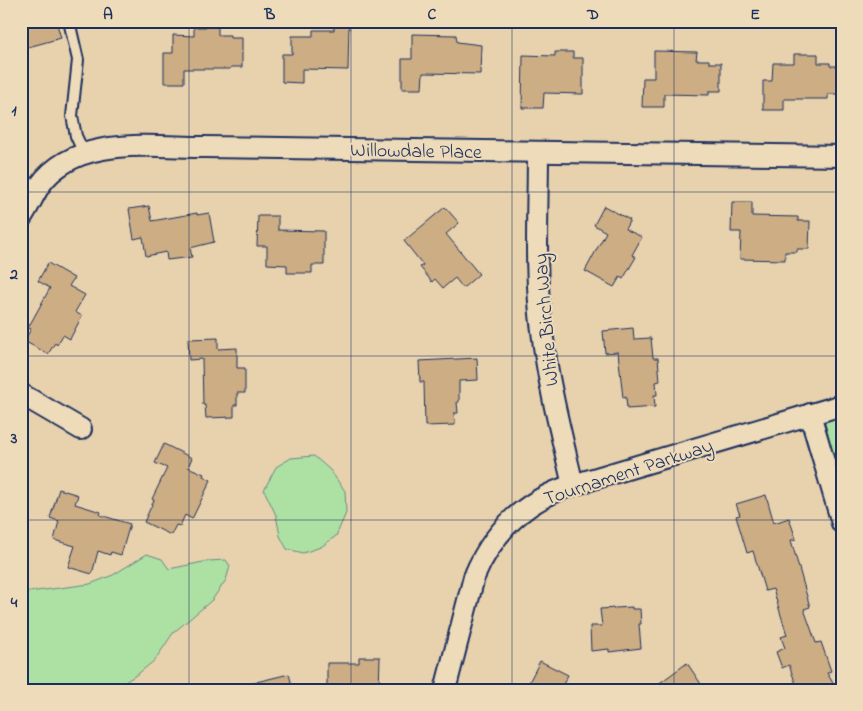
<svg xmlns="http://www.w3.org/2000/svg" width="863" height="711" font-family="'Indie Flower',sans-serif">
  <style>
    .green { fill: #ade1a3; stroke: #648880 }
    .building { fill: #cdad83; stroke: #1b2f5e }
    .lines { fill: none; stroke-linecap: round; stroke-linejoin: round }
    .lane-casing { stroke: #1b2f5e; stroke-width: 14 }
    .street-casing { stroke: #1b2f5e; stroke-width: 24 }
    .lane { stroke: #eedbb9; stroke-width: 10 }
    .street { stroke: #eedbb9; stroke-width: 20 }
    .grid { fill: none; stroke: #1b2f5e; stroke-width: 1; stroke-opacity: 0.55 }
    .labels { text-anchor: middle; stroke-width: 4; stroke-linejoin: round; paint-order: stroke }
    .street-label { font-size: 20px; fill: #1b2f5e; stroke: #eedbb9 }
    .neatline { fill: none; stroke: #1b2f5e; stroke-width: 2 }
    .grid-label { font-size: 16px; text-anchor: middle; font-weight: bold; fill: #1b2f5e }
  </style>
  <rect width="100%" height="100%" fill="#e8d2ae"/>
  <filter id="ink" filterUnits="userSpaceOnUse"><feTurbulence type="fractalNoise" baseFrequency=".02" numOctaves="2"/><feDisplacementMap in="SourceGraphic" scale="10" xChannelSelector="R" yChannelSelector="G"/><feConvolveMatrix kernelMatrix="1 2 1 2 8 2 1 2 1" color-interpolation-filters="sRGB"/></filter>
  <g filter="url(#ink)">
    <!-- green -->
    <g class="green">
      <polygon points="842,393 842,514 830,518 795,407"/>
      <polygon points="314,456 330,470 345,491 346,513 336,536 321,547 303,553 287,549 280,536 276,515 264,490 276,467 291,458"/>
      <polygon points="147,554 162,559 169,569 208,561 226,560 230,566 226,580 212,600 173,633 155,660 139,673 113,690 21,690 21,593 90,584 113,575"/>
    </g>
    <!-- building -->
    <g class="building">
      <polygon points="21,21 56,21 61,38 21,49"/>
      <polygon points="334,24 349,24 348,70 302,69 302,83 282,82 282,54 292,54 292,36 313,36 313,30 334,30"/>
      <polygon points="194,27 218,27 218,35 230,35 230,38 242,38 242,67 231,67 230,69 184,69 184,83 164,83 164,53 173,53 173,35 194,36"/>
      <polygon points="412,34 456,35 457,42 481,45 480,74 423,73 422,89 402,89 402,59 412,59"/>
      <polygon points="654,51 697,52 696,60 709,60 709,63 721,63 721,91 709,91 709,95 664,94 664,107 642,107 643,78 654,78"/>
      <polygon points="555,52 573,52 573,58 583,58 583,94 544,93 543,108 522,108 523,55 555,56"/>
      <polygon points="794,54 818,54 818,63 830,63 830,66 842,66 842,94 828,94 828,99 784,99 784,110 763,110 763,81 772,81 773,63 794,63"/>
      <polygon points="732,202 752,202 752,216 798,217 798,221 810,221 809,249 797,249 797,252 785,252 785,260 740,259 741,232 731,232"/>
      <polygon points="149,206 152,221 197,213 197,215 209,213 214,242 190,248 192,257 167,260 166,252 146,256 143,237 134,239 129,209"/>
      <polygon points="604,206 630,220 625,229 642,237 632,255 636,257 623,279 620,277 614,287 585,271 606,232 594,225"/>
      <polygon points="445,207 459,223 446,234 479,274 463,288 455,278 443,288 435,279 432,282 420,267 423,265 404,241"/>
      <polygon points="258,216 278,216 278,230 324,231 324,265 312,265 312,273 287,273 287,265 267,264 267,246 257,246"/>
      <polygon points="48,263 74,278 69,286 85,295 75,312 82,316 70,339 63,335 57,345 55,343 48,354 24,341 31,329 28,328 50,288 38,281"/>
      <polygon points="633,328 634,339 651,338 653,358 658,358 660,381 656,382 657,395 654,395 655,407 627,409 626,397 623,398 618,352 605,353 603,331"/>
      <polygon points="218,338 218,349 237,348 237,368 245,368 245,393 237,393 237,405 234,405 234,417 206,418 205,405 203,405 202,359 189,360 188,339"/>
      <polygon points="477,358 478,380 459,381 459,402 457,402 458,413 454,413 455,425 425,426 424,382 420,382 419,361"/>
      <polygon points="164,444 192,458 188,467 204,474 203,476 211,480 192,519 185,515 180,526 176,525 171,535 144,522 154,500 152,499 167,468 155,463"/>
      <polygon points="59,489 78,495 75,504 101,512 100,515 130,524 121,555 111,552 110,555 98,551 92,574 68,567 75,546 54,540 59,521 50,518"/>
      <polygon points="766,495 774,523 789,518 796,539 791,540 810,607 804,609 816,643 821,642 831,671 827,673 837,690 798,690 789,665 782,668 776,652 785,648 781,637 787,635 773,589 765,591 753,551 747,553 736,516 740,515 736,504"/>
      <polygon points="632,607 632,609 640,609 641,624 639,624 641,648 609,652 609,649 591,651 590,626 602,626 600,609"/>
      <polygon points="359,657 380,657 379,690 327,690 327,663 359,663"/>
      <polygon points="540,661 568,675 560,690 525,690"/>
      <polygon points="687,663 705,690 650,690"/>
      <polygon points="289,674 293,690 249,690 248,684"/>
    </g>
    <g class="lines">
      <defs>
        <polyline id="lane" points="69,21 78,60 72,116 76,136 84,153"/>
        <g id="street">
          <path d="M538 152C538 212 534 272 542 331 548 383 561 434 573 485"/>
          <path d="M21 218C28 208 33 196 40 185 76 135 151 147 204 147L842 156"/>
          <polyline points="21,394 81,429"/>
          <polyline points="810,414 842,523"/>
          <path d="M445 690 474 577C493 531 525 500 573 485L842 405"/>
        </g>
      </defs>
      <!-- lane casing -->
      <use href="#lane" class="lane-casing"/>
      <!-- street casing -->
      <use href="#street" class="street-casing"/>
      <!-- lane -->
      <use href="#lane" class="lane"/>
      <!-- street -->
      <use href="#street" class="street"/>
    </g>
  </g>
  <!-- grid -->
  <path class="grid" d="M189 21V690M351 21V690M512 21V690M674 21V690M21 192H842M21 356H842M21 520H842"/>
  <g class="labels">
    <!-- street labels -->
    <g class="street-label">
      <text transform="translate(416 150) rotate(1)" y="7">Willowdale Place</text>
      <text transform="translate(545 320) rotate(-95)" y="7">White Birch Way</text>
      <text transform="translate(628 471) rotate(-18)" y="7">Tournament Parkway</text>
    </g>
  </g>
  <!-- margin -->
  <rect width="863" height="711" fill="none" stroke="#eedbb9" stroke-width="55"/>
  <rect x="28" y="28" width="808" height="656" class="neatline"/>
  <g class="grid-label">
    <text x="108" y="19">A</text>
    <text x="270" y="19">B</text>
    <text x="432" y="19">C</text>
    <text x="593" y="19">D</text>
    <text x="755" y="19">E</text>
    <text x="14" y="115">1</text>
    <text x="14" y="279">2</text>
    <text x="14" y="443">3</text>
    <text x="14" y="607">4</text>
  </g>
</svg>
